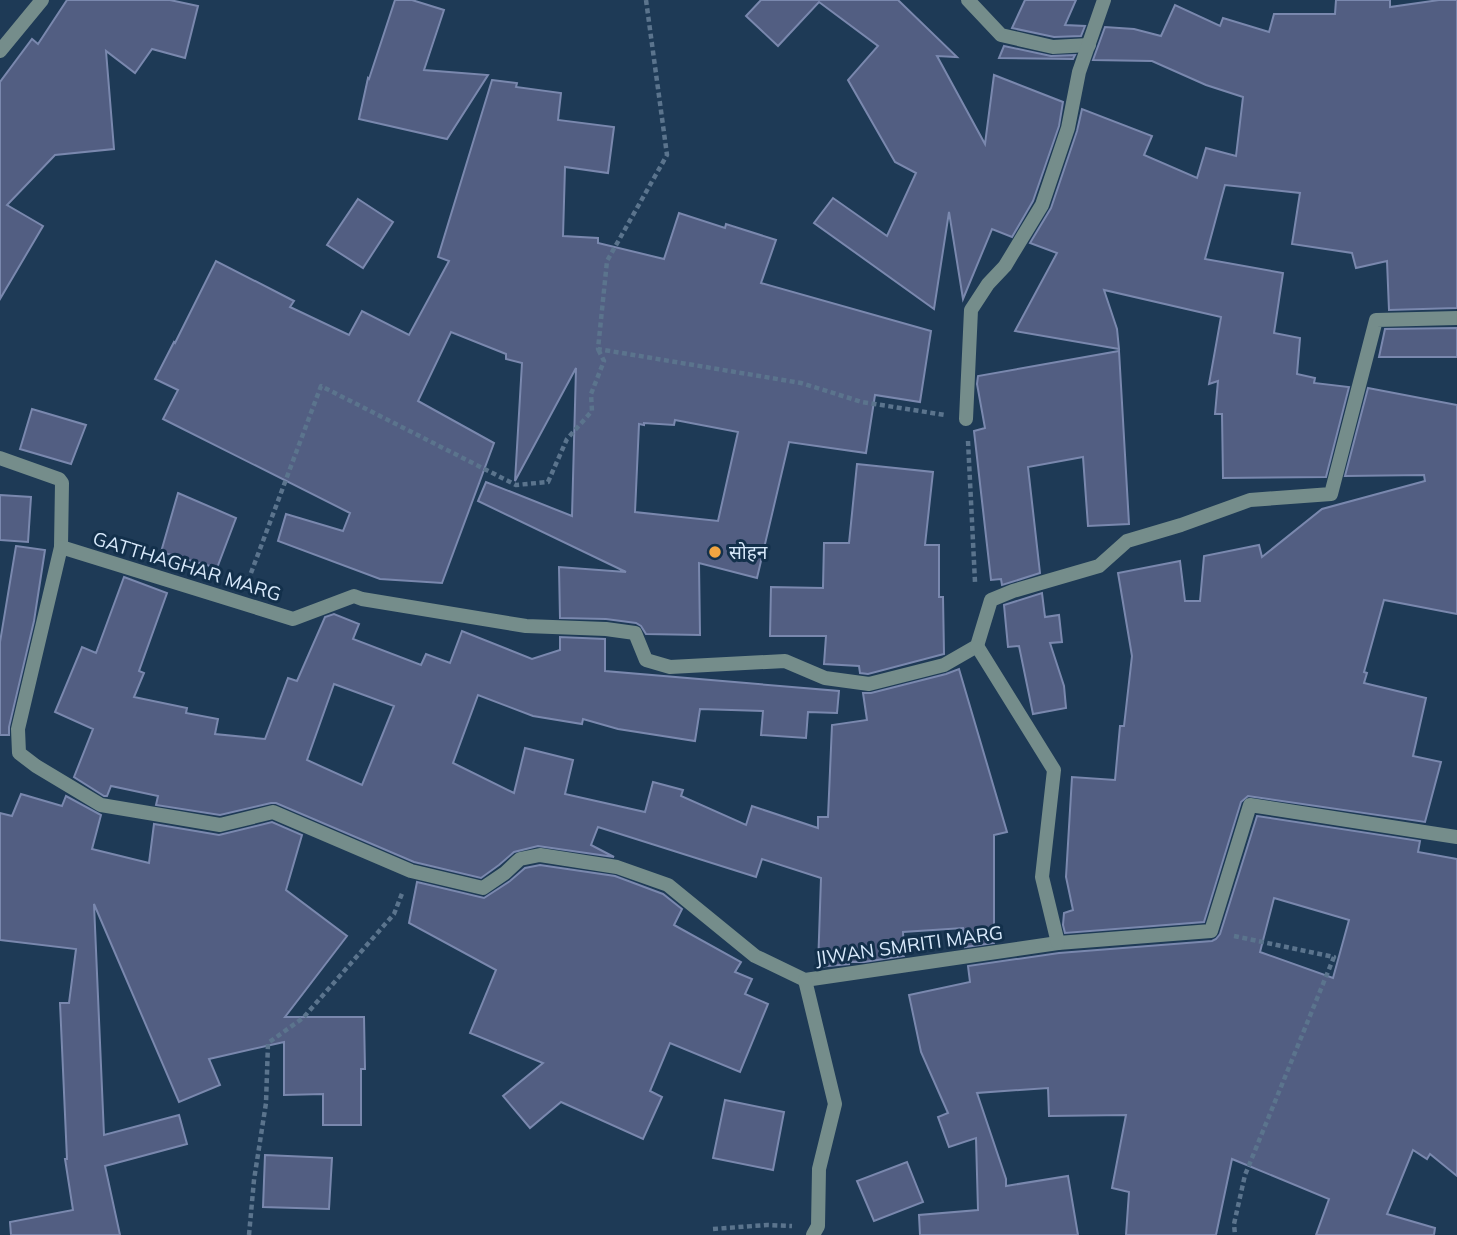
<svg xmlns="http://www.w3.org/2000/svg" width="1457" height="1235" font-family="Mulish,'Noto Sans Devanagari',sans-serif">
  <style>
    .building { fill: #525e82; stroke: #7a88ae; stroke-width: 2; fill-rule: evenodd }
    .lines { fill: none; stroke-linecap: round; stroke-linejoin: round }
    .path { stroke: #5b748d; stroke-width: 4.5; stroke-dasharray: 5 3.5; stroke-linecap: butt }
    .minor { stroke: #758d8b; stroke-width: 14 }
    .poi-dot { fill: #f2a541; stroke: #13304b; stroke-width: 2.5 }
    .labels { text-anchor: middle; stroke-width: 6; stroke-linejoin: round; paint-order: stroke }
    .poi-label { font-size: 19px; fill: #d8e9fb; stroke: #13304b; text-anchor: start }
    .street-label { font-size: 19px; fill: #d8e9fb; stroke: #13304b }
  </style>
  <rect width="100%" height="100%" fill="#1e3a56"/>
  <!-- building -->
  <g class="building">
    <polygon points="67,0 170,0 198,6 185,58 152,49 135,73 106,51 114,149 55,155 7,205 43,226 0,299 0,82 32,39 38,44"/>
    <polygon points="395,0 412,0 444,10 424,70 488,75 447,139 359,119 368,78 369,79"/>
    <polygon points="761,0 898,0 957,57 937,56 985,144 994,75 1063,102 1059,126 1033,201 1012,237 992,229 963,299 949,212 934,309 814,223 833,198 887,236 916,173 895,162 848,80 878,46 819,2 778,46 746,16"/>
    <polygon points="1025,0 1076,0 1065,25 1085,26 1081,36 1054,37 1012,28"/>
    <polygon points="1336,0 1390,0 1390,7 1439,0 1457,0 1457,308 1389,310 1387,261 1356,268 1352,253 1292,244 1300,193 1225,185 1205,259 1283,273 1274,333 1300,338 1297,374 1315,378 1314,383 1349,387 1326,477 1223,478 1222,414 1215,414 1218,381 1209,384 1221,317 1104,290 1117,329 1119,349 1015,331 1057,253 1030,243 1051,208 1077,131 1082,109 1152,136 1144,155 1197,178 1206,148 1236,156 1243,97 1206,85 1152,61 1093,60 1105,27 1134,29 1161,36 1175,5 1220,26 1223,18 1269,32 1274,14 1335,14"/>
    <polygon points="1004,46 1051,56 1075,55 1073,59 999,58"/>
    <path d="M492 80 517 83 516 87 561 93 558 120 614 127 608 173 565 167 563 236 598 238V243L664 259 679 213 725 228 726 224 776 240 761 283 931 331 920 402 875 395 866 453 789 442 757 578 699 563 700 635 646 634 641 626 636 623 606 619 560 618 559 567 626 572 478 501 486 482 572 516 576 368 515 481 522 363 506 359V354L451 332 418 401 494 443 442 583 380 579 278 541 286 514 343 531 350 513 163 419 178 390 155 379 174 342 175 343 216 261 294 301 290 307 349 335 362 311 409 335 449 261 438 257ZM675 420 738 432 718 521 635 512 639 424 644 425V423L674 425Z"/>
    <polygon points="358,199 393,222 363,268 327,245"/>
    <polygon points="1457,328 1457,357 1379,357 1385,329"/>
    <polygon points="1119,351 1129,524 1088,526 1083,457 1028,467 1040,573 1002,585 1001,579 991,580 974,431 985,428 977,384 978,376"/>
    <polygon points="1368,388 1457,405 1457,614 1384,600 1364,672 1367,673 1364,683 1426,698 1413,756 1441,762 1425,822 1248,796 1241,802 1204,922 1065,933 1063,925 1064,913 1073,910 1066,877 1072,777 1115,780 1120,726 1124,726 1132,656 1118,573 1180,561 1185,601 1200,601 1204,556 1259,545 1262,557 1322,509 1425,481 1424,475 1345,476"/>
    <polygon points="32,409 86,425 71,464 20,449"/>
    <polygon points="857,464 933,472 925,545 939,545 939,597 943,597 944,654 868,674 860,673 859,666 824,664 826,636 770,636 771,587 823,588 824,543 849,543"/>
    <polygon points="178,493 236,518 217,568 161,552"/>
    <polygon points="0,495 31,497 28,542 0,540"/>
    <polygon points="16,546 45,550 34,621 9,727 9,735 0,735 0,642"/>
    <path d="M124 577 167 593 139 671 144 673 134 697 187 708 186 713 218 719 215 734 265 739 288 678 297 681 325 617 334 614 359 624 353 639 421 665 426 654 450 663 462 631 532 659 560 650V637L605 639V671L839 691 837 713 808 712 806 738 761 735 763 711 700 709 695 741 618 729 583 719 582 724 533 716 478 695 453 763 514 793 525 748 573 760 565 794 645 812 653 782 683 790 681 796 746 825 752 806 818 828V817H828L832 725 867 720 863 693H871L946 674 959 669 1007 832 994 835V943L965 947 963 928 903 932 904 956 864 962H849V964L818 967 821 878 762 859 756 877 598 827 591 845 614 857 538 846 514 852 499 865 481 878 414 862 276 803H271L220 815 156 805 158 796 111 786 107 796H104L74 777 93 729 55 712 82 647 96 653ZM334 684 394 706 362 785 307 760Z"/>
    <polygon points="1042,593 1045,617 1059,615 1062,642 1050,643 1064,686 1066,708 1033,714 1019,646 1008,647 1004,605"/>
    <polygon points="21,794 62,806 66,796 101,815 92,849 149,863 154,824 219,835 272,822 302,835 286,890 347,936 285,1017 364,1017 365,1069 361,1069 361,1125 323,1125 323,1094 284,1095 284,1042 209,1059 220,1085 179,1102 94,904 104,1135 179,1115 187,1144 105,1166 120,1235 11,1235 10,1222 73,1210 65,1159 67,1159 60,1003 69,1003 76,949 0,940 0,813 12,816"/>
    <path d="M1257 816 1420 841 1418 852 1457 859V1176L1430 1154 1427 1159 1413 1150 1387 1214 1435 1228 1434 1235H1316L1329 1199 1232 1159 1216 1235H1126L1129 1192 1112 1188 1126 1115 1049 1116 1048 1088 977 1093 1006 1179V1186L1068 1176 1078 1235H920L919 1215 978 1210 976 1138 949 1147 938 1117 948 1113 921 1052 909 995 970 982 968 966 1059 953 1212 941 1216 939 1220 934ZM1274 898 1349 920 1333 978 1260 952Z"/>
    <polygon points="540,865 615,876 663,894 682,909 674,925 741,962 735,972 752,979 745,994 768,1004 740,1072 670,1043 650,1091 662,1097 643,1139 561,1102 530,1128 503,1096 543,1063 470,1033 496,970 409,923 417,882 484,898 510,881 525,868"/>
    <polygon points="725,1100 784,1112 773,1170 713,1158"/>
    <polygon points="265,1155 332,1158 329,1209 263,1207"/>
    <polygon points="907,1162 923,1202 874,1221 857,1181"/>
  </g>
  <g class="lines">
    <!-- path -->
    <g class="path">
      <polyline points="646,0 667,155 607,261 598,349 801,383 862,402 945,415"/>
      <polyline points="968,441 975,582"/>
      <polyline points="248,581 321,386 516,485 548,482 567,439 592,411 591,394 604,361 598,349"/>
      <polyline points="1234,936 1334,957 1245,1175 1234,1224 1235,1235"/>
      <polyline points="713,1229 767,1225 792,1226"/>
      <polyline points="249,1235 254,1180 266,1103 268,1043 303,1018 394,914 403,891"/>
    </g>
    <!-- minor -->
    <g class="minor">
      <polyline points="968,0 1001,35 1053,47 1089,45"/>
      <polyline points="0,51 42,0"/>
      <polyline points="966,419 971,310 988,284 1005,266 1042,205 1068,128 1079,72 1104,0"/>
      <polyline points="0,458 59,479 62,483 61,547 18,729 19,753 36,766 101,805 220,825 273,812 411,871 483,888 505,873 520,859 540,855 617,867 668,885 755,956 805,980 1058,943 1211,931 1250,805 1457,837"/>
      <polyline points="61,547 293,619 354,596 362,599 526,626 606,629 635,633 646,660 670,667 785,661 825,678 869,684 944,665 977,646 991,600 1013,591 1099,566 1127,541 1181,525 1250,500 1331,494 1376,320 1457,318"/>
      <polyline points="977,646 1054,770 1042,877 1058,943"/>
      <polyline points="805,980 835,1104 819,1169 818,1226 813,1235"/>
    </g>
  </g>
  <!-- markers -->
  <circle class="poi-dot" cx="715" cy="552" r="7"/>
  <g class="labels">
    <!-- poi labels -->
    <g class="poi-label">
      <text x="729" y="559">सोहन</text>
    </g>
    <!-- street labels -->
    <g class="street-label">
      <text transform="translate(187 566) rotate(17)" y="7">GATTHAGHAR MARG</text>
      <text transform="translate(909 945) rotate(-8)" y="7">JIWAN SMRITI MARG</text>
    </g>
  </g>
</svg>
